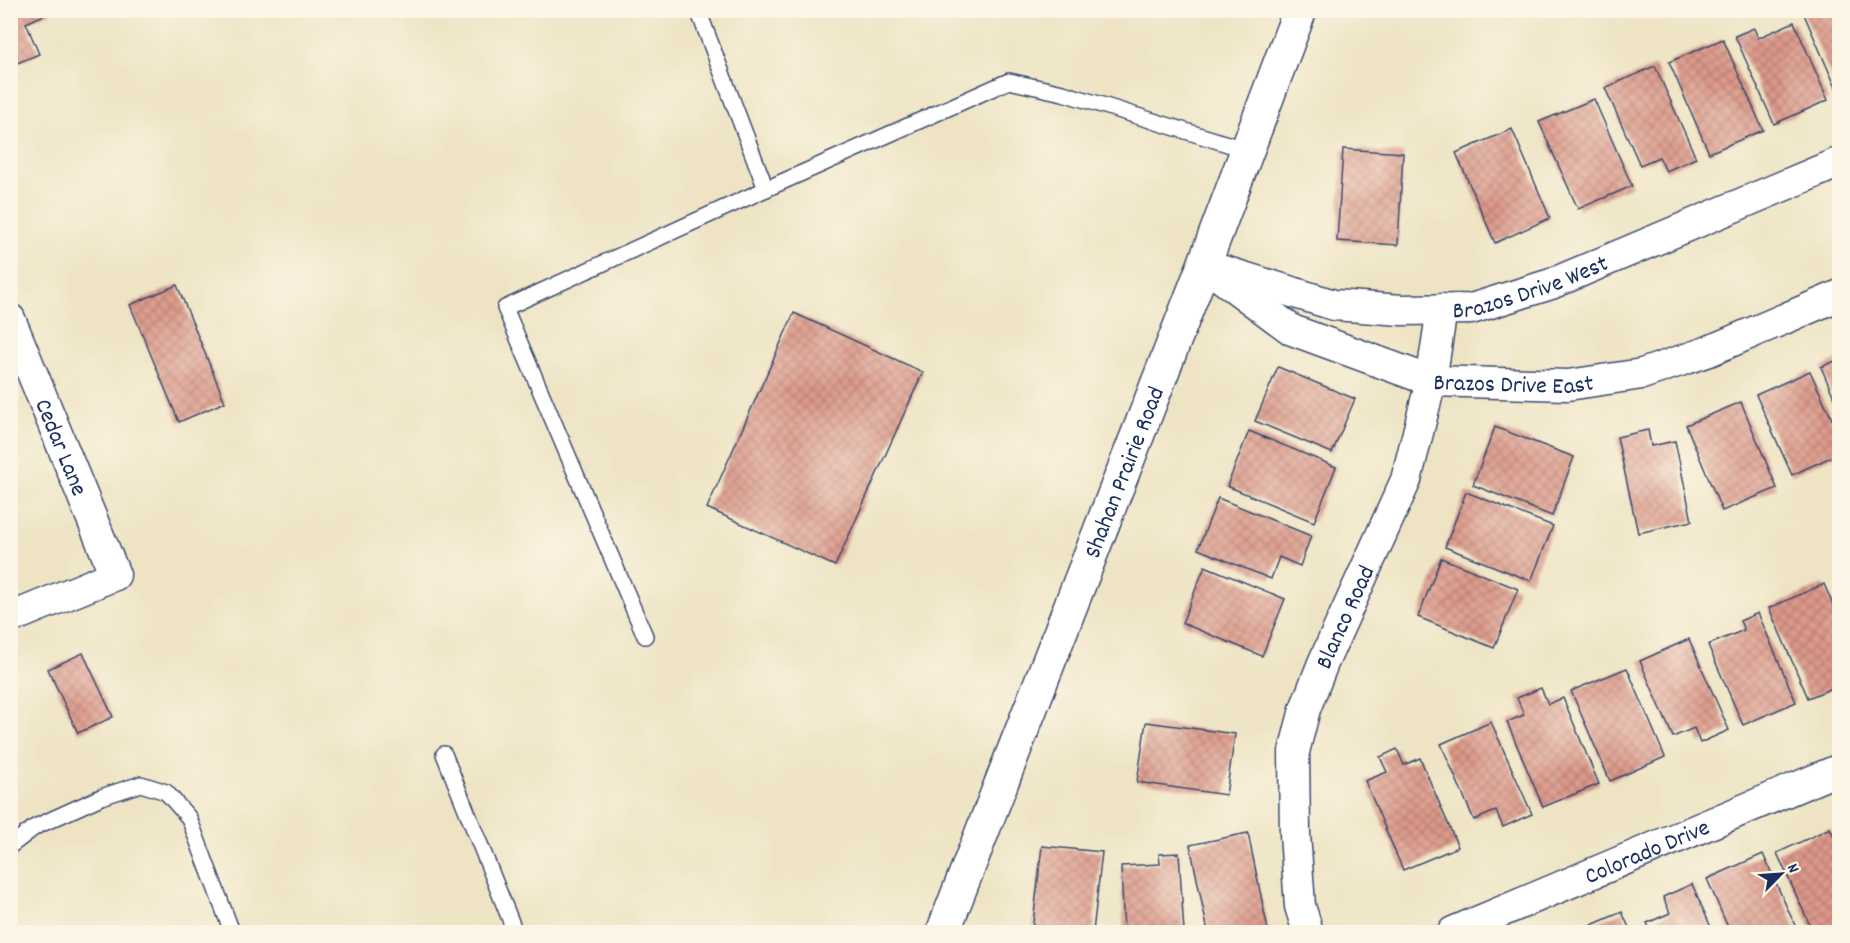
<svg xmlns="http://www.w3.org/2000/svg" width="1850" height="943" font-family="Dekko,sans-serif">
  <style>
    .building { fill: url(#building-cross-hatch) }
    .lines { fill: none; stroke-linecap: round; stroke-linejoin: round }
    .lane-casing { stroke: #3b4a6d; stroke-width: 18 }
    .street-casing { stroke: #3b4a6d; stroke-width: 33 }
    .secondary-casing { stroke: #3b4a6d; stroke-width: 36 }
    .lane { stroke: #fff; stroke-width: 15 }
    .street { stroke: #fff; stroke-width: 30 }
    .secondary { stroke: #fff; stroke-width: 33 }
    .labels { text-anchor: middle; stroke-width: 4.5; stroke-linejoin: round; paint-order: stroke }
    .street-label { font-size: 24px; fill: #1b2f5e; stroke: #fcf5e5 }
  </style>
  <defs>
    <pattern id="building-cross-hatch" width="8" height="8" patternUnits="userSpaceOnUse" patternTransform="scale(1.5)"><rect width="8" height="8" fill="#dd9989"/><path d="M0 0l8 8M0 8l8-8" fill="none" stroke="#b27d73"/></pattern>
  </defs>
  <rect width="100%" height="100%" fill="#fcf5e5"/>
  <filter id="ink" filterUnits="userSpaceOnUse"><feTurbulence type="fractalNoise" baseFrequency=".0167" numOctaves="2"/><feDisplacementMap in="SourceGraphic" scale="12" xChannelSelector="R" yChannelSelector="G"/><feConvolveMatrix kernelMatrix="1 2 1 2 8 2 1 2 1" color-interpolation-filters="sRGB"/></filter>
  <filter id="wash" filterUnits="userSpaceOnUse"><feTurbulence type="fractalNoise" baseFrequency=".008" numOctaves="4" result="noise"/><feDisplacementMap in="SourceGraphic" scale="24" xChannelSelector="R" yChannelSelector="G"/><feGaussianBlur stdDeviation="1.35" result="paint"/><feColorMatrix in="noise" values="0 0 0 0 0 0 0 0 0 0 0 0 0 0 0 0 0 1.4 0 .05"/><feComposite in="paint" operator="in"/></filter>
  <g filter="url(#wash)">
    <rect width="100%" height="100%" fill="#eee4c4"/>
    <g id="blocks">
      <!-- building -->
      <g class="building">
        <polygon points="10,10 50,10 51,12 26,23 39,54 10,66"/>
        <polygon points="1806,10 1840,10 1840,97 1803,12"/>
        <polygon points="1794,22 1828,100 1774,124 1735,36 1754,28 1758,38"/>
        <polygon points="1723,39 1763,130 1709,153 1669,62"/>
        <polygon points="1655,66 1696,158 1666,171 1659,157 1640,165 1605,88"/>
        <polygon points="1594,99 1632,186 1578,209 1539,122"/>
        <polygon points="1512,129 1550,218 1495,243 1456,153"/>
        <polygon points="1343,149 1403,153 1398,245 1337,241"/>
        <polygon points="177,285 225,402 179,422 130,305"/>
        <polygon points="794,313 923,372 835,566 707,508"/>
        <polygon points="1840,359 1840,409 1839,409 1821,367"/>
        <polygon points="1278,367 1355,399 1332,453 1255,421"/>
        <polygon points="1810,371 1840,437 1840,453 1792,475 1756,395"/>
        <polygon points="1741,402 1777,488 1722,511 1686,425"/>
        <polygon points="1495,427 1574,457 1552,516 1473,485"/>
        <polygon points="1648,430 1651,446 1675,441 1692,521 1638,533 1617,437"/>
        <polygon points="1249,431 1336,467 1314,522 1227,486"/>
        <polygon points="1466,492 1553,526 1531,581 1445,547"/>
        <polygon points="1218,498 1311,536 1300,566 1279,557 1271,579 1198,549"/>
        <polygon points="1441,558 1518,589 1494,648 1418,617"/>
        <polygon points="1205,566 1285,599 1262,656 1182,623"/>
        <polygon points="1824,584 1840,621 1840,685 1808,698 1769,608"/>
        <polygon points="1758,613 1796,702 1743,725 1708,645 1744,630 1740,621"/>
        <polygon points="1689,639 1729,730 1700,743 1694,728 1673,737 1640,661"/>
        <polygon points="83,653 113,717 78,733 48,669"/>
        <polygon points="1627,668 1665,757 1610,781 1571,691"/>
        <polygon points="1541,688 1548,704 1563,698 1599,784 1543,807 1507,722 1524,715 1517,698"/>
        <polygon points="1146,722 1235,734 1226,795 1137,782"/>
        <polygon points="1491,722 1532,814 1503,827 1496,811 1474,820 1441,744"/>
        <polygon points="1397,749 1404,765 1420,758 1458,847 1403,870 1365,781 1387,772 1380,757"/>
        <polygon points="1830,828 1840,850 1840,926 1824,932 1813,932 1777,853"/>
        <polygon points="1248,833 1268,930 1254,932 1208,932 1190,845"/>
        <polygon points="1042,846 1102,852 1093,932 1032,932"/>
        <polygon points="1179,853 1184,932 1124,932 1121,866 1160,864 1159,854"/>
        <polygon points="1763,854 1797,930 1792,932 1730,932 1707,879"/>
        <polygon points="1692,884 1713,932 1651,932 1647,923 1670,913 1663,897"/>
        <polygon points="1622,912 1631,932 1575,932"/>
      </g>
    </g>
  </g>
  <g filter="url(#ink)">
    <use href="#blocks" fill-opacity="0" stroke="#3b4a6d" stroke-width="1.5"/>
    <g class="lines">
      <defs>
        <g id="lane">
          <polyline points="698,10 766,189 1009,81 1063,93 1247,150"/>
          <polyline points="645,636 505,308 766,189"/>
          <polyline points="444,754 515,932"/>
          <polyline points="10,846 35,827 101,797 141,784 166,792 189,818 232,932"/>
        </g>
        <g id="street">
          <path id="s1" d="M1204 265 1292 330 1431 381 1568 385 1642 374 1709 351 1840 295"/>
          <path id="s2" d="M1224 271 1334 305 1402 310 1471 309 1551 284 1840 162"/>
          <path id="s3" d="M10 319 115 575 10 618"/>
          <path id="s4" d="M1308 932 1300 906 1295 834 1294 752 1305 709 1323 663 1406 480 1431 381 1442 309"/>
          <path id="s5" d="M1453 932 1840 769"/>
        </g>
        <g id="secondary">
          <path id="s6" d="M943 932 1204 265 1300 10"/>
        </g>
      </defs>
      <!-- lane casing -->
      <use href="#lane" class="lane-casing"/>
      <!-- street casing -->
      <use href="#street" class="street-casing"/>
      <!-- secondary casing -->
      <use href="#secondary" class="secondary-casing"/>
      <!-- lane -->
      <use href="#lane" class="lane"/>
      <!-- street -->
      <use href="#street" class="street"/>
      <!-- secondary -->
      <use href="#secondary" class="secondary"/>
    </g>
  </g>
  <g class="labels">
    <!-- street labels -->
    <g class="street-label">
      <text dy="8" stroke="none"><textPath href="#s2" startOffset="315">Brazos Drive West</textPath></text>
      <text dy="8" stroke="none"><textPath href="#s1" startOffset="340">Brazos Drive East</textPath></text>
      <text dy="8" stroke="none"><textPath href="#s3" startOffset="138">Cedar Lane</textPath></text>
      <text dy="8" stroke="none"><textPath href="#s6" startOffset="494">Shahan Prairie Road</textPath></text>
      <text dy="8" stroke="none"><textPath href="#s4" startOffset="326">Blanco Road</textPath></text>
      <text dy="8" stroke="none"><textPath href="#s5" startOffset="210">Colorado Drive</textPath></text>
    </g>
  </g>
  <!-- margin -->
  <rect width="1850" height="943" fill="none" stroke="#fcf5e5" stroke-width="36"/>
  <!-- north arrow -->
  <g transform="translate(1781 874) rotate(65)" stroke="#fcf5e5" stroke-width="4.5" paint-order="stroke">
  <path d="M0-4.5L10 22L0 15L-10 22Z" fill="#1b2f5e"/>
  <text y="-9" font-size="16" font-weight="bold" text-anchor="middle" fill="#1b2f5e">N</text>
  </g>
</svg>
